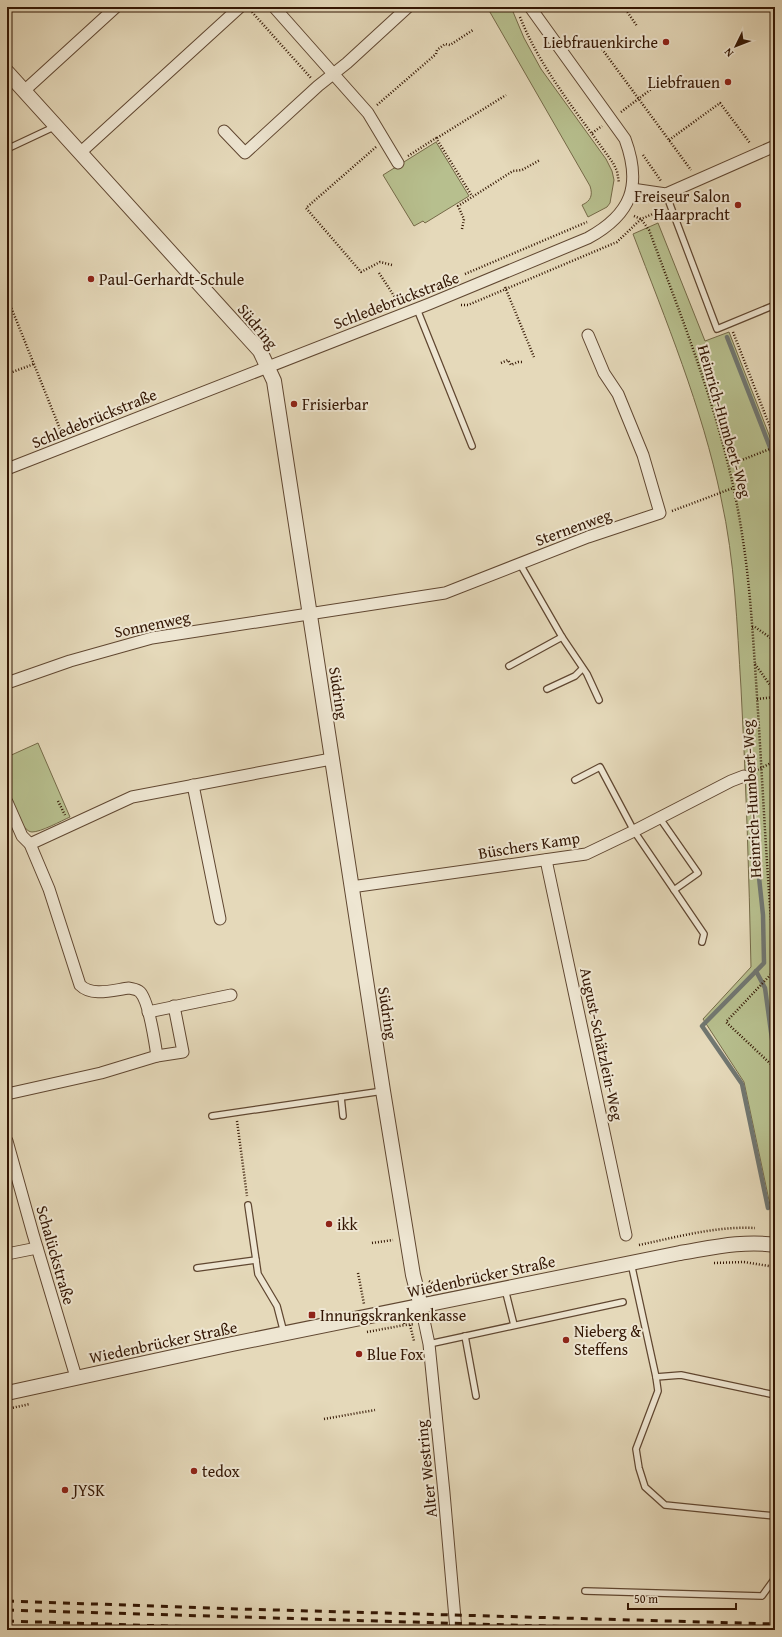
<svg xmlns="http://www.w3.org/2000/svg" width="782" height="1637" font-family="'Gentium Book Plus',serif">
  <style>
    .green { fill: #b7bf8e; stroke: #756a48 }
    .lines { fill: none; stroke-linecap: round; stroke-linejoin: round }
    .stream { stroke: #717771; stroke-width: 4.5 }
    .service-casing { stroke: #604731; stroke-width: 8 }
    .minor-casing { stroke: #604731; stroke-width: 13 }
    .tertiary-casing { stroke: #604731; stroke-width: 16 }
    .path { stroke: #331603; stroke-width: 2.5; stroke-dasharray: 1 2; stroke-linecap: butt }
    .service { stroke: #eee6d2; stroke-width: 5.5 }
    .minor { stroke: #eee6d2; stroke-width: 11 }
    .tertiary { stroke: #eee6d2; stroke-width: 14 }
    .rail { stroke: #331603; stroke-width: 3; stroke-dasharray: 7 7; stroke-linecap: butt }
    .poi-dot { fill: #8f2418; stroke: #eee6d2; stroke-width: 1.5 }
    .labels { text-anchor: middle; stroke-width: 4; stroke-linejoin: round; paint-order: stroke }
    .poi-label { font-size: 16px; fill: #331603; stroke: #eee6d2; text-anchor: start }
    .street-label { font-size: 16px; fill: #331603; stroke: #eee6d2 }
  </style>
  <rect width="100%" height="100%" fill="#e5d9ba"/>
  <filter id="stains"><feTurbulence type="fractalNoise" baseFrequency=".005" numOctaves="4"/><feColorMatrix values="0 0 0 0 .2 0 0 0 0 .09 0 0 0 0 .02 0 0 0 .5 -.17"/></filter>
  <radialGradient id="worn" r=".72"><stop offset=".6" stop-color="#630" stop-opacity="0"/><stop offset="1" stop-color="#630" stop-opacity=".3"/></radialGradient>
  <!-- green -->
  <g class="green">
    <path d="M487 7H511L524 38 541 69 606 159 612 171 614 180 610 203 607 207 588 217 582 205C591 201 593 195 590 186Z"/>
    <polygon points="436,142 469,196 425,223 423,221 414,226 383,175"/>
    <path d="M658 223 705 341 729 332 775 450V1225L774 1224 744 1082 703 1019 751 967C749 874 746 781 741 688 737 625 735 561 721 498 702 407 666 321 633 234Z"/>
    <path d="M38 743 70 817C61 821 41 832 32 832 22 832 9 800 7 791 5 781 7 768 7 757Z"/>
  </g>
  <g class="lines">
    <!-- stream -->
    <g class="stream">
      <polyline points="727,337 775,460"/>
      <polyline points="774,867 775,867"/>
      <polyline points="758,868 763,915 764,963 702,1026 742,1084 768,1208"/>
      <polyline points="756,971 765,988 775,1061 774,1073 775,1079"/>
    </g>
    <defs>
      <g id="service">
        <polyline points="7,149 56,126"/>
        <polyline points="666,194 717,329 775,305"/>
        <polyline points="417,309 472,446"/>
        <polyline points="520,564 562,637 587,674 599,700"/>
        <polyline points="509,666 562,637"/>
        <polyline points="547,689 575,676 582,669"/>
        <polyline points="575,780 600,767 634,831 704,934 702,942"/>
        <polyline points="659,817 698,873 674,890"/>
        <polyline points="341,1097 343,1116"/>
        <polyline points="212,1116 383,1091"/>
        <polyline points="248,1205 258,1274 277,1306 284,1333"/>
        <polyline points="631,1263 656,1377 658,1391 636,1449 639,1468 645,1487 665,1505 775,1516"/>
        <polyline points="197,1268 256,1260"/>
        <polyline points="505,1289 514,1325"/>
        <polyline points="465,1336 476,1396"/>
        <polyline points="429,1344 623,1302"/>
        <polyline points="656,1377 681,1375 775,1395"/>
        <polyline points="585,1591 762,1596 775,1578"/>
      </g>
      <g id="minor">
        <polyline points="274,7 368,113 398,163"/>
        <polyline points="24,91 116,7"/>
        <polyline points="224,131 245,153 318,86 347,63 408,7"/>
        <polyline points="81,152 240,7"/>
        <polyline points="632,189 666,194 775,146"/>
        <path d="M7 469 429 304 588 238C632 214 642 185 625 139L530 7"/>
        <polyline points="7,683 70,661 152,638 445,593 588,537 660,513 643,455 618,394 604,373 588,335"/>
        <polyline points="193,785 220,919"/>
        <path d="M7 802 22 836 30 844 49 889 80 985C92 997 113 990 129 988 133 989 137 989 140 992 149 1001 155 1043 157 1056"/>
        <polyline points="30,844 132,797 331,759"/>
        <polyline points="546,860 626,1235"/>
        <polyline points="351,887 586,854 634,831 731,781 744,776"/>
        <polyline points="148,1012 231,995"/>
        <polyline points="7,1094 101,1073 157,1056 183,1052 174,1006"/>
        <polyline points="7,1141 33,1234 76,1377"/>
        <polyline points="7,1254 37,1248"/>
        <polyline points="421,1306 429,1344 444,1493 456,1630"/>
      </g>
      <g id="tertiary">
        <polyline points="7,72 260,351 274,381 383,1091 413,1275 421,1306"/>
        <path d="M7 1393 232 1344 680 1253C711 1248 744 1240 775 1245"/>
      </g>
    </defs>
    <!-- service casing -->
    <use href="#service" class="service-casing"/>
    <!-- minor casing -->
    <use href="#minor" class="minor-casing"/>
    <!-- tertiary casing -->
    <use href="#tertiary" class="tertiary-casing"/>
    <!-- path -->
    <g class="path">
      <polyline points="624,7 637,26"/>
      <polyline points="252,12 311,78"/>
      <path d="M520 17C541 70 580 116 613 163L617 171 619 183"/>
      <polyline points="602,49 691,170"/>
      <polyline points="377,105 436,54 437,50 445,44 450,45 473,30"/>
      <polyline points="621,112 658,84 664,86"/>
      <polyline points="592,133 602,126"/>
      <polyline points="437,138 506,95"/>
      <polyline points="669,140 720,103 750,143"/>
      <polyline points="376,147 306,208 361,272 380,262 392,265"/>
      <polyline points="643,155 661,181"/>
      <polyline points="408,156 436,138 472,196"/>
      <path d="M634 216 641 219 649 230C686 329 726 428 742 534 749 577 752 622 755 666 762 767 766 868 775 969"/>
      <polyline points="462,229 464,219 458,206 513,171 522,170 540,160"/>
      <polyline points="379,273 398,302"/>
      <polyline points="465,274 587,222"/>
      <polyline points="505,287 534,357"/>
      <polyline points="7,297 62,434"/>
      <polyline points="461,305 468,305 617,242 641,219 662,210"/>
      <polyline points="733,332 772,432"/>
      <polyline points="501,363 508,360 511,365 518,362 522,362"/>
      <polyline points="7,374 34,364"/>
      <polyline points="729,465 775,447"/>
      <polyline points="672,511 733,488"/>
      <polyline points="752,627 755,627 775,641"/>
      <polyline points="755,664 775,692"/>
      <polyline points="757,699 775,697"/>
      <polyline points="755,771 775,761"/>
      <polyline points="58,801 65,815"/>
      <polyline points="775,970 726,1022 775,1068"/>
      <polyline points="237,1121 247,1196"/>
      <polyline points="372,1243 393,1240"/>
      <path d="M639 1245C677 1237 716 1226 755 1228"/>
      <polyline points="714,1263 744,1262 775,1267"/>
      <polyline points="358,1273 364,1304"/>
      <polyline points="429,1281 437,1286 441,1286"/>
      <polyline points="404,1323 405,1325 414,1324"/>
      <polyline points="410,1325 414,1341"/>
      <polyline points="367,1332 405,1325"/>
      <polyline points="7,1409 30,1404"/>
      <polyline points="324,1419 375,1410"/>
    </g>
    <!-- service -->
    <use href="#service" class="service"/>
    <!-- minor -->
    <use href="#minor" class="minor"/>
    <!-- tertiary -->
    <use href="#tertiary" class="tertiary"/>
    <!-- rail -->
    <g class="rail">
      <polyline points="7,1601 240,1609 775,1624"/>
      <polyline points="7,1610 677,1630"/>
      <polyline points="7,1621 293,1630"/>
      <polyline points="7,1629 25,1630"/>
    </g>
  </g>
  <!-- markers -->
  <g class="poi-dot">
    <circle cx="666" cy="42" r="4"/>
    <circle cx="728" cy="82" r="4"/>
    <circle cx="738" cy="205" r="4"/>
    <circle cx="91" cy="279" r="4"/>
    <circle cx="294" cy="404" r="4"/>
    <circle cx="329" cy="1224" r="4"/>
    <rect x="308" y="1311" width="8" height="8" rx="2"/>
    <circle cx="566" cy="1340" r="4"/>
    <circle cx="359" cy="1354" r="4"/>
    <circle cx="194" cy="1471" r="4"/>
    <circle cx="65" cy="1490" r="4"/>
  </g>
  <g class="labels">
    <!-- poi labels -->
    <g class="poi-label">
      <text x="658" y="48" text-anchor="end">Liebfrauenkirche</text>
      <text x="720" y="88" text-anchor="end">Liebfrauen</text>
      <text x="730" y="202" text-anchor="end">Freiseur Salon<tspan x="730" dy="18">Haarpracht</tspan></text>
      <text x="99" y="285">Paul-Gerhardt-Schule</text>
      <text x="302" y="410">Frisierbar</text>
      <text x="337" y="1230">ikk</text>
      <text x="320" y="1321">Innungskrankenkasse</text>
      <text x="574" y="1337">Nieberg &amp;<tspan x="574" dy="18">Steffens</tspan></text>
      <text x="367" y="1360">Blue Fox</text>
      <text x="202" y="1477">tedox</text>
      <text x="73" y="1496">JYSK</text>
    </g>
    <!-- street labels -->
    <g class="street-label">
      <text transform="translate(396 300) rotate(-21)" y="6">Schledebrückstraße</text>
      <text transform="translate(258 326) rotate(51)" y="6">Südring</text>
      <text transform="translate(94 418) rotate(-22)" y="6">Schledebrückstraße</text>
      <text transform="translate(725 421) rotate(74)" y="6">Heinrich-Humbert-Weg</text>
      <text transform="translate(573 527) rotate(-20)" y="6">Sternenweg</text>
      <text transform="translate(152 624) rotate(-12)" y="6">Sonnenweg</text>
      <text transform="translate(339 693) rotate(81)" y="6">Südring</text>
      <text transform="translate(751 799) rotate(-93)" y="6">Heinrich-Humbert-Weg</text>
      <text transform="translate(529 845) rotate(-9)" y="6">Büschers Kamp</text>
      <text transform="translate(388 1013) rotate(81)" y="6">Südring</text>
      <text transform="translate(602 1044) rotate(78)" y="6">August-Schätzlein-Weg</text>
      <text transform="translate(56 1255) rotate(74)" y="6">Schalückstraße</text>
      <text transform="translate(481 1276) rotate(-12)" y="6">Wiedenbrücker Straße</text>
      <text transform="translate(163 1342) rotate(-12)" y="6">Wiedenbrücker Straße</text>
      <text transform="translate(426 1469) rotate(-96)" y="6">Alter Westring</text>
    </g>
  </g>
  <!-- margin -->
  <rect width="782" height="1637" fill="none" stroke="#e5d9ba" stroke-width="24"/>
  <rect x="8" y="8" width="766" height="1621" fill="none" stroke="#331603" stroke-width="2"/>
  <rect x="12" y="12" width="758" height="1613" fill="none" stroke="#331603"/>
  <!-- north arrow -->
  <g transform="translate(736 46) rotate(227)" stroke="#eee6d2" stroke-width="3" paint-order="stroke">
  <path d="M0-3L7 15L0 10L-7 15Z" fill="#331603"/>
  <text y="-6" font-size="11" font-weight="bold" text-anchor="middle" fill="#331603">N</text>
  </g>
  <!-- scale -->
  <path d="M628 1603v6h108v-6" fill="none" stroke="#331603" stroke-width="2"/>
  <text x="634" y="1603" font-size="12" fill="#331603" stroke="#eee6d2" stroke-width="3" paint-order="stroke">50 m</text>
  <rect width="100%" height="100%" filter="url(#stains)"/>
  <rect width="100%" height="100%" fill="url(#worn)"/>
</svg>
